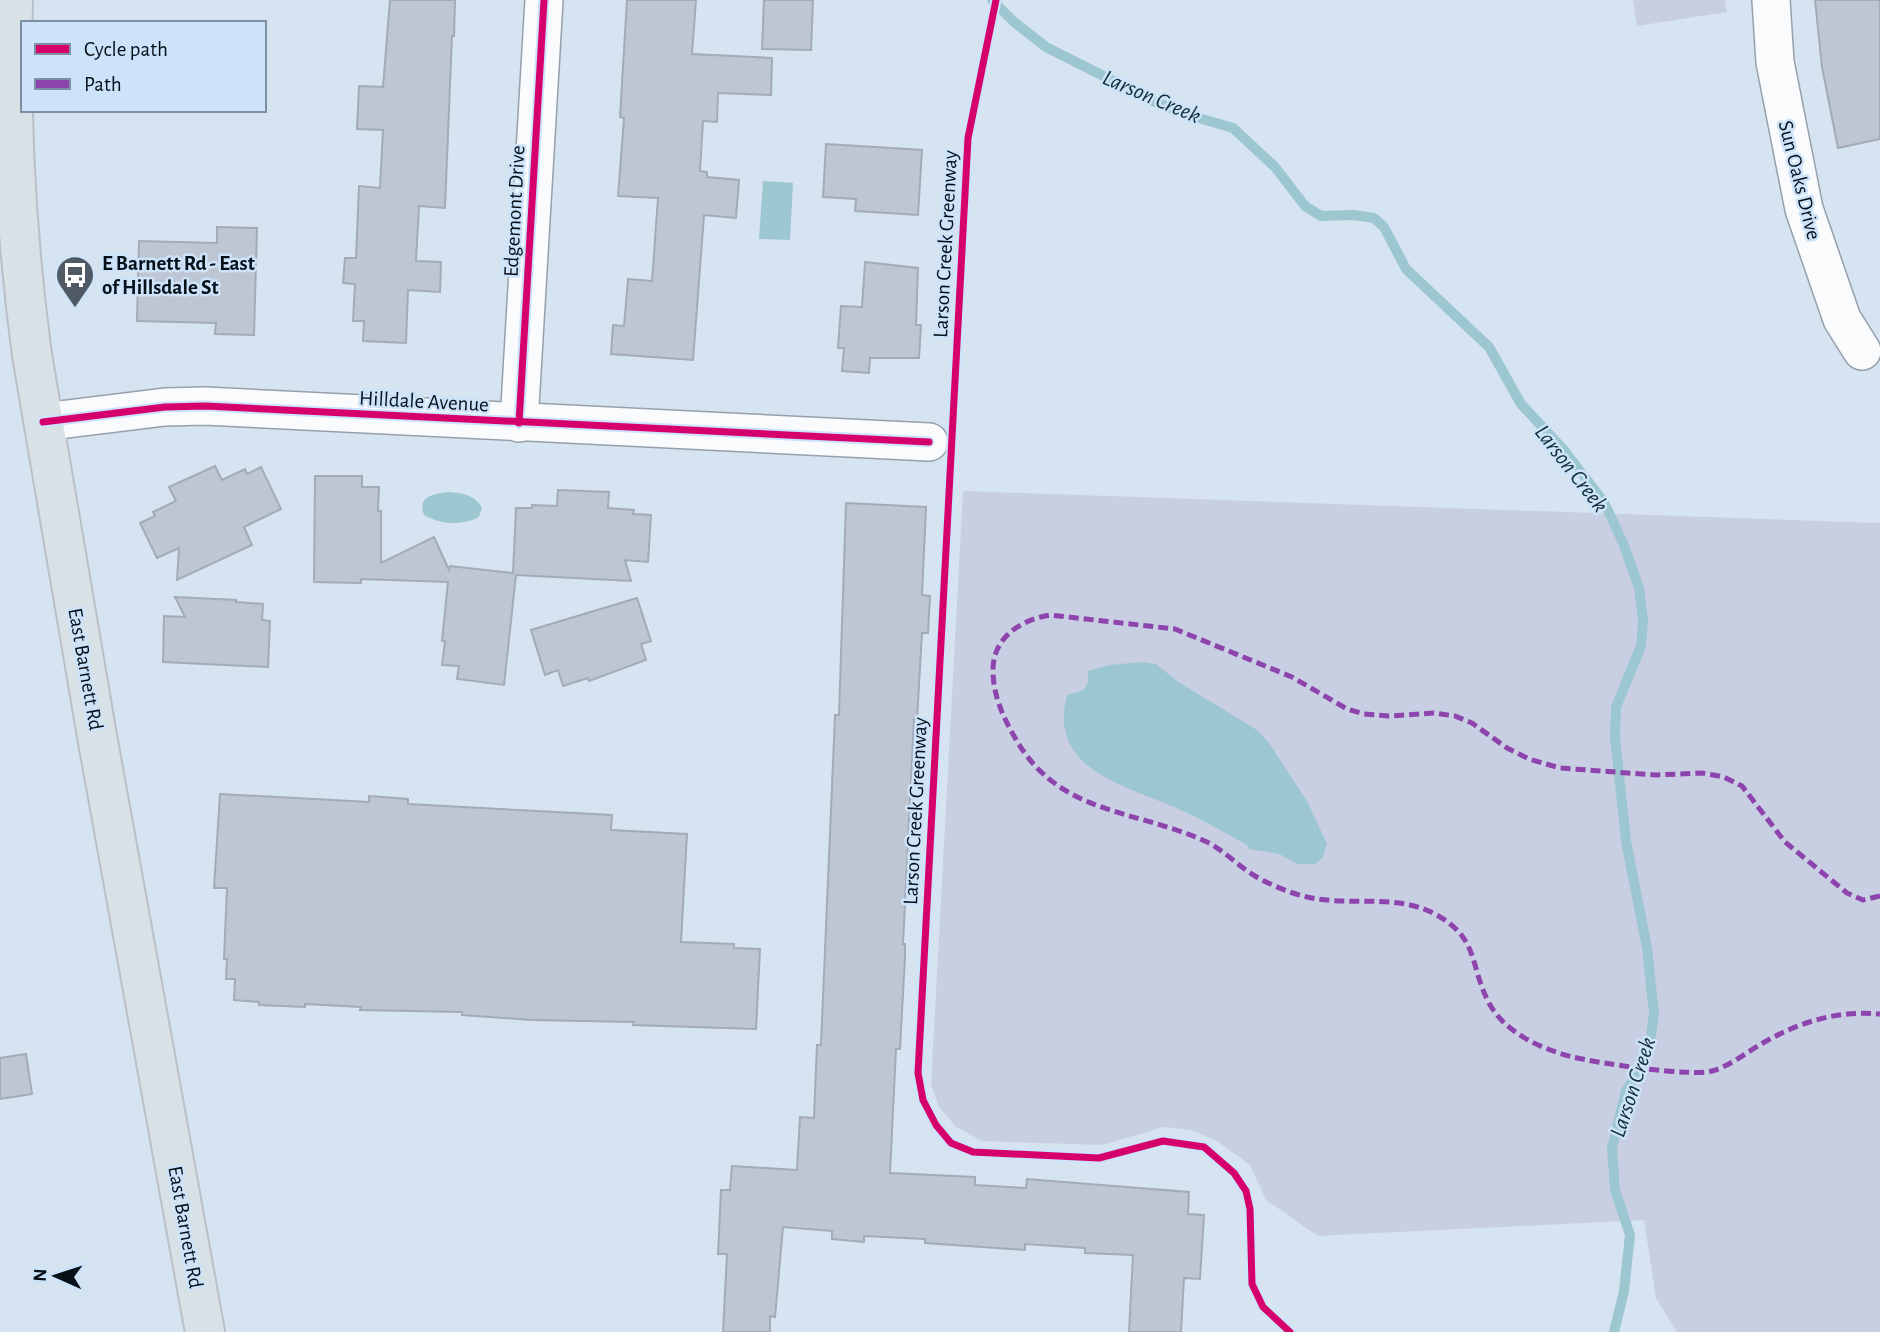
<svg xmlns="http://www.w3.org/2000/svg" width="1880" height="1332" font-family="'Alegreya Sans',sans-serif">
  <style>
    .green { fill: #c9cfe3 }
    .water { fill: #9dc7d0 }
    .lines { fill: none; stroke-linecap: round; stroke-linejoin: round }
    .stream { stroke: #9dc7d0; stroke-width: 10 }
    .building { fill: #bec6d3; stroke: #a3abb7; stroke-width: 2 }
    .minor-casing { stroke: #96a0ab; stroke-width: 40 }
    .primary-casing { stroke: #bac0c7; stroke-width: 42 }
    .minor { stroke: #f9fbfd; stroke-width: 37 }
    .primary { stroke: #d8e1e6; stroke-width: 38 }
    .quiet { stroke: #8e44ad; stroke-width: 5; stroke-dasharray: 10 5; stroke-linecap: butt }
    .cycleway-casing { stroke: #cce3fa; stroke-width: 11 }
    .cycleway { stroke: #d6006c; stroke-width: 7 }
    .labels { text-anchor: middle; stroke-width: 5; stroke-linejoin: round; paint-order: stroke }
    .street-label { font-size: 21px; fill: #061019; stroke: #cce3fa }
    .poi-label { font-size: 21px; font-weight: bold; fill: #061019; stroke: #cce3fa; text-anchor: start }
    .water-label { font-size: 23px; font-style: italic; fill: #122f33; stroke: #cce3fa }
  </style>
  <rect width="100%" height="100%" fill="#d6e3f0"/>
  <!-- green -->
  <g class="green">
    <polygon points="1633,0 1725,0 1727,12 1637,26"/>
    <polygon points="963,491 1880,523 1880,1332 1677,1332 1656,1298 1644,1220 1318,1236 1266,1200 1250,1165 1217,1141 1191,1130 1164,1127 1102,1145 982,1141 956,1127 939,1107 931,1085"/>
  </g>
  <!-- water -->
  <g class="water">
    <polygon points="763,181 793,183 790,240 759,239"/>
    <path d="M449 492C462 493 475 495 482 508L479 517C461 526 442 525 424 515 417 496 433 494 449 492Z"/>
    <path d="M1143 662 1156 664 1177 681 1257 730 1269 743 1307 801 1327 844 1323 857 1315 864H1298L1279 854 1249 849 1247 845C1224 832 1200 818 1176 808 1124 785 1047 769 1067 695L1084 690 1088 682V671L1109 665Z"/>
  </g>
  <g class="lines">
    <!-- stream -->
    <polyline class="stream" points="992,0 1014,22 1046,47 1153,101 1192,116 1233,128 1275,167 1305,206 1321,216 1354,215 1374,218 1384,227 1406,269 1489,347 1521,404 1563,449 1604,502 1623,543 1639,588 1643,620 1641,646 1616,707 1615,737 1626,841 1647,948 1654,1014 1650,1043 1641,1068 1626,1091 1612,1148 1615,1190 1630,1235 1624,1291 1614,1332"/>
  </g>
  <!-- building -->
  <g class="building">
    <polygon points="390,0 455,0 454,36 452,36 445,208 419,206 416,261 441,262 440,292 408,290 406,343 363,341 364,321 353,321 355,284 343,283 345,258 356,258 359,186 380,188 383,130 357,129 359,86 383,87"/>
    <polygon points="627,0 696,0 692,54 772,58 771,95 718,93 717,122 703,121 700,171 707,172 707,177 739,180 736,218 704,215 693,360 611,354 613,325 624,326 628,279 652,281 658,198 618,196 624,118 620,117"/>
    <polygon points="764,0 813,0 811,50 762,49"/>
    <polygon points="1815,0 1880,0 1880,139 1838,148 1822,67"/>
    <polygon points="826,144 922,150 918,215 855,211 856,199 823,197"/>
    <polygon points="217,227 257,228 254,335 215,334 216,323 137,321 139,241 217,243"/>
    <polygon points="865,262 918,268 916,325 921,325 919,358 870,358 869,373 842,371 844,348 838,348 841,306 862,307"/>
    <polygon points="215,466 222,480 245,469 247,474 261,467 281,509 244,527 252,545 177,580 179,548 157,558 140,523 155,516 153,512 176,501 169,487"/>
    <polygon points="315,476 362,476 362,487 379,487 378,511 381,511 381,563 434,537 449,570 450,566 513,573 516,508 532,508 532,505 557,506 558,490 609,492 608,508 634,510 633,514 651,515 648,562 625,560 631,581 516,575 504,685 457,679 459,666 442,665 445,641 442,641 448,582 361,579 361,583 314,582"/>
    <polygon points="846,503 926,507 922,595 930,596 928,633 922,633 917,719 914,719 903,944 905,944 905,957 900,1049 896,1049 890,1173 975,1177 975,1185 1026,1188 1027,1179 1189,1192 1188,1214 1204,1215 1200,1279 1184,1278 1181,1332 1129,1332 1133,1255 1085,1253 1085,1248 1025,1244 1025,1250 925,1243 925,1239 864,1236 864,1242 832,1239 832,1231 783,1227 775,1317 770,1316 770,1332 723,1332 727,1254 718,1254 721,1190 730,1190 732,1166 797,1170 800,1117 814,1118 817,1045 821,1045 835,715 839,715"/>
    <polygon points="175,597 236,600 236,602 263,604 262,620 270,621 268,667 163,662 164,616 185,617"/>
    <polygon points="637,598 651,641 641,644 646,660 589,681 588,678 563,686 558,670 545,675 531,630"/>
    <polygon points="220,794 369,802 369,796 408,799 408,804 612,815 611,830 687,834 681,942 734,944 734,948 760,949 756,1029 633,1025 634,1022 531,1020 462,1015 462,1012 360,1010 361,1007 305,1004 305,1007 259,1005 259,1002 234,1000 235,979 226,979 227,959 224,959 227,888 214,888"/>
    <polygon points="26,1054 32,1094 0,1099 0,1058"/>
  </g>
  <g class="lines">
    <defs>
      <g id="minor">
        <polyline points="1771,0 1775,62 1804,209 1842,319 1862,351"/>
        <polyline points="43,422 165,407 205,406 929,442"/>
        <polyline points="519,423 544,0"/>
      </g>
      <path id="primary" d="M13 0C10 119 16 237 32 355L97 736 205 1332"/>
    </defs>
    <!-- minor casing -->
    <use href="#minor" class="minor-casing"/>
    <!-- primary casing -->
    <use href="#primary" class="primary-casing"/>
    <!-- minor -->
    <use href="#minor" class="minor"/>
    <!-- primary -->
    <use href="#primary" class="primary"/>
    <!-- quiet -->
    <path class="quiet" d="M1880 896 1863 900 1847 893 1785 842 1742 786 1724 777 1702 773 1656 775 1560 768 1529 759 1507 748 1472 723 1455 716 1434 713 1389 716 1364 714 1347 709 1292 677 1175 629 1050 615C1021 620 993 637 993 670 993 694 1002 715 1014 736 1058 816 1133 808 1207 842 1225 851 1238 866 1255 876 1269 884 1287 892 1303 896 1347 908 1393 892 1435 914 1479 938 1469 963 1488 1001 1503 1032 1541 1049 1573 1057 1597 1063 1691 1077 1712 1071 1730 1066 1747 1052 1763 1043 1799 1022 1838 1010 1880 1014"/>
    <defs>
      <g id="cycleway">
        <polyline points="996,0 968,138 918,1073 923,1100 936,1125 951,1143 973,1152 1099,1158 1163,1141 1204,1147 1234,1173 1246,1191 1250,1209 1252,1284 1263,1307 1290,1332"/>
        <polyline points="43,422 165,407 205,406 929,442"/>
        <polyline points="519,423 544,0"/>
      </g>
    </defs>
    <!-- cycleway casing -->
    <use href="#cycleway" class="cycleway-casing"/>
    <!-- cycleway -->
    <use href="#cycleway" class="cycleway"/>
  </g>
  <!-- icons -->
  <defs>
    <symbol id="bus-pin" viewBox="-11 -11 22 30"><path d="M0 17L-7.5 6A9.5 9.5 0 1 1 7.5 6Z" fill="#4f5a64" stroke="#cce3fa"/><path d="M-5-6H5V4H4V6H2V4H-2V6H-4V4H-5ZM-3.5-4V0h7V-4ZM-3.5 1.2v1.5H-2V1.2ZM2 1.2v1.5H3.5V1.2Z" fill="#fff"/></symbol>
  </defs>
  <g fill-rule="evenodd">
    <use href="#bus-pin" x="53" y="253" width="44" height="60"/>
  </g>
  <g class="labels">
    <!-- street labels -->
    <g class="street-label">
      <text transform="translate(1800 180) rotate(76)" y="7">Sun Oaks Drive</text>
      <text transform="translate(514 211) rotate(-87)" y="7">Edgemont Drive</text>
      <text transform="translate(945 244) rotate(-87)" y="7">Larson Creek Greenway</text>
      <text transform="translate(424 401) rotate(3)" y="7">Hilldale Avenue</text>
      <text transform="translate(86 669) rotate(80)" y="7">East Barnett Rd</text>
      <text transform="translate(915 811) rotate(-87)" y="7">Larson Creek Greenway</text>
      <text transform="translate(186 1227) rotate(80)" y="7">East Barnett Rd</text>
    </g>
    <!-- poi labels -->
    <g class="poi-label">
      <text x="102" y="270">E Barnett Rd - East<tspan x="102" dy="24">of Hillsdale St</tspan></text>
    </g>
    <!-- water labels -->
    <g class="water-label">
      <text transform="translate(1152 96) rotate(23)" y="8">Larson Creek</text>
      <text transform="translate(1572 468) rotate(52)" y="8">Larson Creek</text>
      <text transform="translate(1632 1087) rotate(-72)" y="8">Larson Creek</text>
    </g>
  </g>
  <!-- legend -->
  <rect x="21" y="21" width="245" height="91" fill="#cce3fa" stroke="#7d8fa0" stroke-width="2"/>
  <rect x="35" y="44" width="35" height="10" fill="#d6006c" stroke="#7d8fa0" stroke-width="2"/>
  <text x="84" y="56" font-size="21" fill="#061019">Cycle path</text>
  <rect x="35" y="79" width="35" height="10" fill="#8e44ad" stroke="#7d8fa0" stroke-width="2"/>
  <text x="84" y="91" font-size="21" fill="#061019">Path</text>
  <!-- north arrow -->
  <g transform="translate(56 1276) rotate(273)" stroke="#cce3fa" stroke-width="5" paint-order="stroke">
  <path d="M0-5L12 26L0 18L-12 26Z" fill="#061019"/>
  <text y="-10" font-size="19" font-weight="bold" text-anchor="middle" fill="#061019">N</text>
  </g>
</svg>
